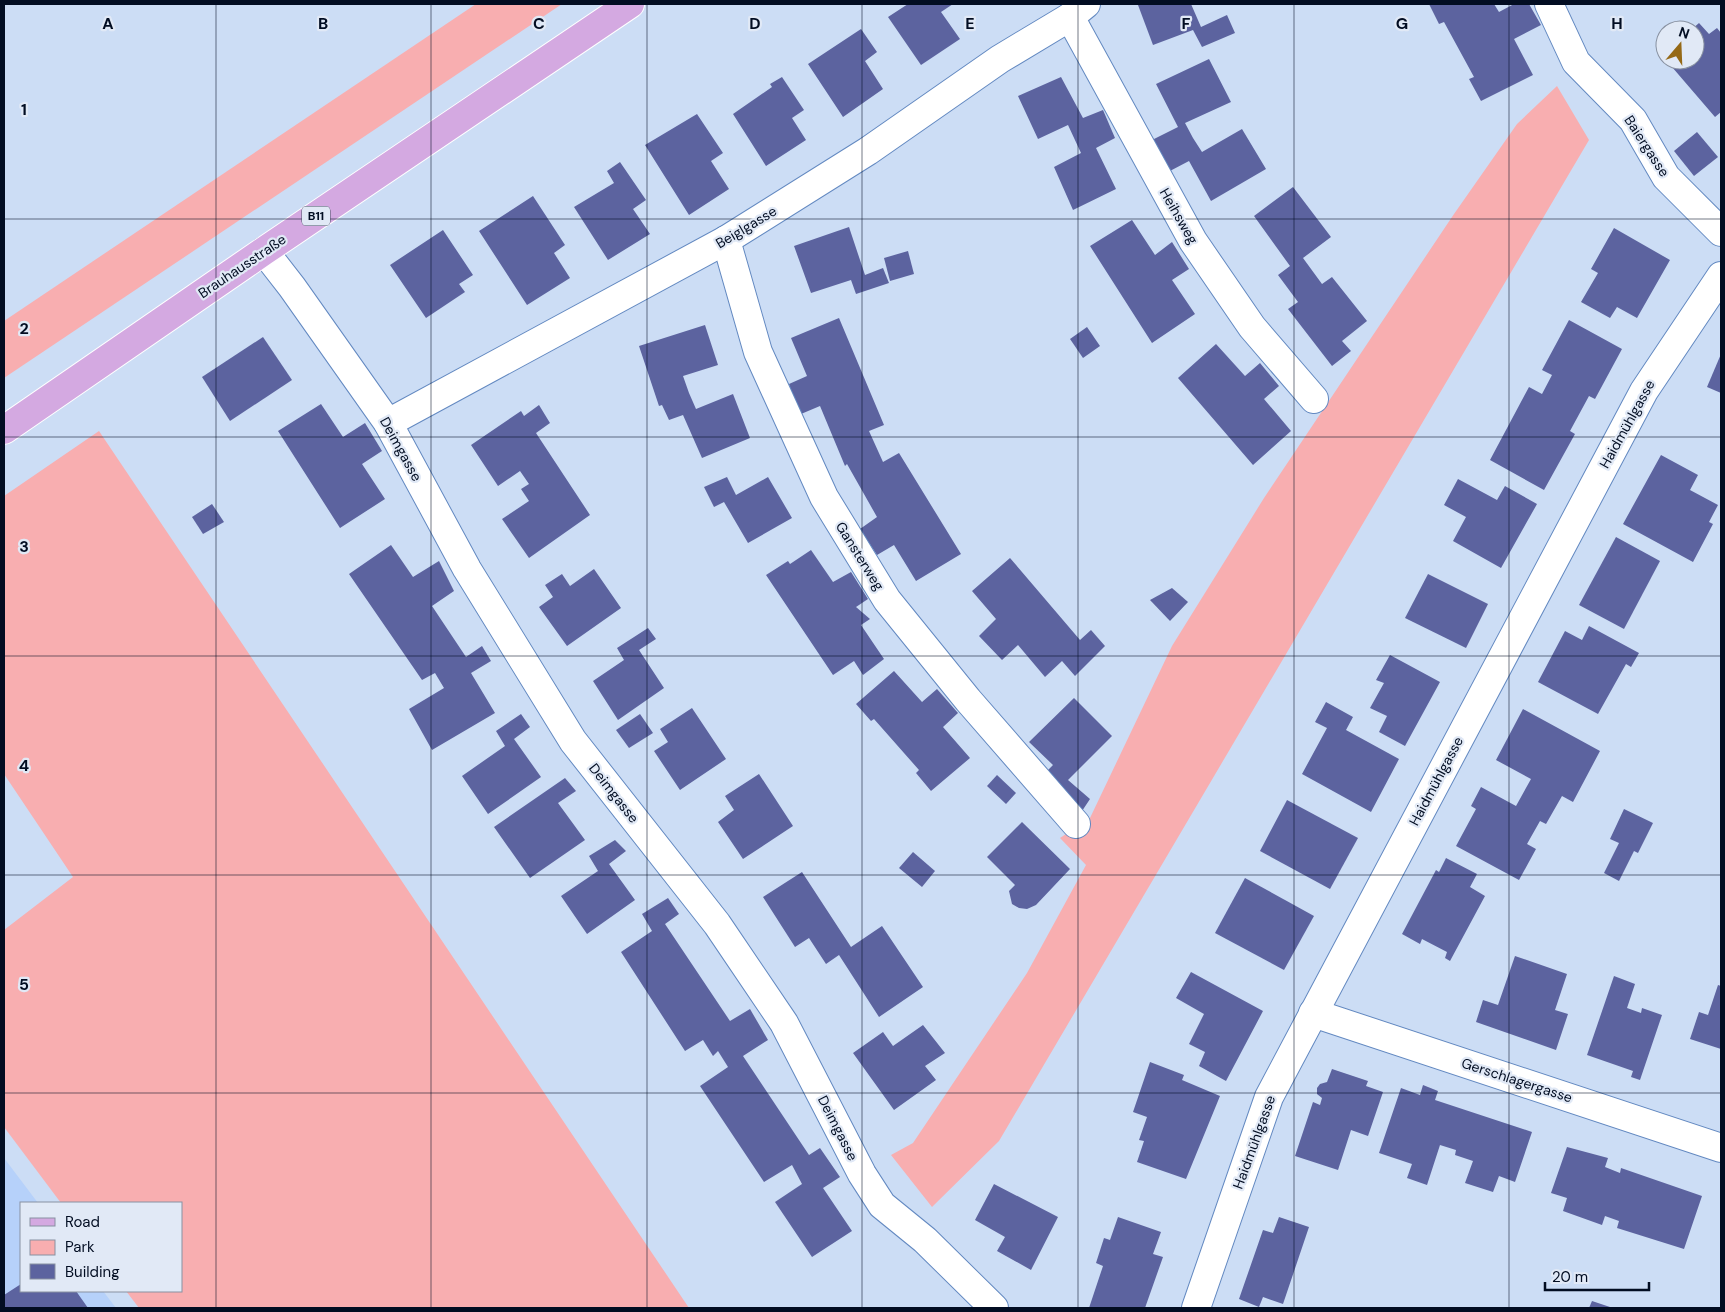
<svg xmlns="http://www.w3.org/2000/svg" width="1725" height="1312" font-family="'DM Sans',sans-serif">
  <style>
    .built { fill: #b6d1fa }
    .green { fill: #f8aeb0 }
    .building { fill: #5c639f }
    .lines { fill: none; stroke-linecap: round; stroke-linejoin: round }
    .minor-casing { stroke: #6389c1; stroke-width: 30 }
    .primary-casing { stroke: #fff; stroke-width: 30 }
    .minor { stroke: #fff; stroke-width: 28 }
    .primary { stroke: #d4a9e1; stroke-width: 28 }
    .grid { fill: none; stroke: #020d22; stroke-width: 1; stroke-opacity: 0.55 }
    .labels { text-anchor: middle; stroke-width: 4.5; stroke-linejoin: round; paint-order: stroke }
    .shield { fill: #e1e9f6; stroke: #454f62; stroke-width: 1 }
    .shield-label { font-size: 12px; font-weight: bold; fill: #020d22 }
    .street-label { font-size: 14px; fill: #020d22; stroke: #e1e9f6 }
    .grid-label { font-size: 16px; text-anchor: middle; font-weight: bold; fill: #020d22; stroke: #e1e9f6; stroke-width: 4.5; stroke-linejoin: round; paint-order: stroke }
  </style>
  <rect width="100%" height="100%" fill="#ccddf5"/>
  <!-- built -->
  <polygon class="built" points="4,1158 38,1203 21,1203 21,1291 103,1291 116,1308 4,1308"/>
  <!-- green -->
  <g class="green">
    <polygon points="476,4 562,4 4,378 4,321"/>
    <polygon points="1557,86 1589,140 999,1141 932,1207 891,1155 913,1143 1027,973 1086,865 1060,838 1090,818 1172,646 1264,498 1454,214 1517,124"/>
    <polygon points="99,431 689,1308 139,1308 126,1291 181,1291 181,1203 61,1203 4,1127 4,930 73,877 4,774 4,496"/>
  </g>
  <!-- building -->
  <g class="building">
    <polygon points="908,4 953,4 941,12 960,39 921,65 888,17"/>
    <polygon points="1142,4 1191,4 1201,27 1227,15 1235,33 1202,47 1193,30 1153,45 1138,5"/>
    <polygon points="1429,4 1494,4 1499,12 1514,4 1529,4 1541,25 1514,39 1533,75 1481,101 1469,79 1474,77 1444,22 1439,24"/>
    <polygon points="1699,23 1709,34 1717,28 1721,33 1721,112 1715,117 1672,67 1680,60 1695,60 1695,30 1691,30"/>
    <polygon points="861,29 877,52 865,61 883,89 843,117 808,64"/>
    <polygon points="1209,59 1231,102 1185,123 1193,138 1202,152 1242,129 1266,169 1211,201 1189,161 1168,172 1152,140 1178,127 1156,84"/>
    <polygon points="782,77 804,110 792,118 806,140 766,166 733,114 772,87 770,84"/>
    <polygon points="1061,77 1083,118 1103,110 1115,138 1096,148 1116,189 1073,210 1054,167 1081,153 1068,125 1038,139 1018,96"/>
    <polygon points="697,114 723,153 711,161 729,189 689,215 645,145"/>
    <polygon points="1697,132 1718,157 1694,176 1674,151"/>
    <polygon points="620,162 646,200 633,209 650,234 608,260 574,207 614,183 607,171"/>
    <polygon points="1293,187 1331,237 1303,258 1322,284 1332,277 1367,321 1342,341 1351,351 1332,366 1288,309 1298,302 1278,275 1290,266 1254,216"/>
    <polygon points="533,196 565,245 554,253 570,278 527,305 479,231"/>
    <polygon points="1132,220 1155,255 1172,242 1189,269 1172,280 1195,314 1152,343 1090,246"/>
    <polygon points="849,227 865,275 883,268 889,283 856,294 851,280 811,293 794,246"/>
    <polygon points="1614,228 1670,260 1637,318 1617,307 1610,318 1581,302 1598,273 1591,269"/>
    <polygon points="443,230 473,275 459,284 465,292 426,318 390,265"/>
    <polygon points="908,251 914,274 890,281 884,258"/>
    <polygon points="839,318 884,425 869,431 883,462 899,453 961,554 916,581 894,545 877,555 860,529 877,517 847,464 845,466 820,406 801,414 794,401 789,384 807,376 791,338"/>
    <polygon points="1569,320 1622,349 1595,399 1589,396 1570,431 1575,434 1544,490 1490,460 1529,387 1542,394 1552,375 1542,370"/>
    <polygon points="705,325 718,365 683,376 689,393 696,409 733,394 750,438 702,458 683,415 669,420 662,405 659,406 639,346"/>
    <polygon points="1087,327 1100,346 1083,358 1070,339"/>
    <polygon points="263,337 292,380 230,421 202,377"/>
    <polygon points="1216,344 1245,376 1260,363 1279,386 1264,399 1291,431 1253,465 1178,378"/>
    <polygon points="1721,354 1721,393 1707,387"/>
    <polygon points="321,404 343,437 365,423 382,451 362,464 385,499 340,528 278,431"/>
    <polygon points="539,405 550,423 536,433 590,515 529,558 502,519 529,501 521,489 529,484 520,471 498,486 471,445 521,411 524,416"/>
    <polygon points="1661,455 1698,475 1690,490 1718,505 1709,522 1713,524 1693,562 1623,524"/>
    <polygon points="727,477 736,495 768,477 792,518 748,543 724,502 714,507 704,487"/>
    <polygon points="1458,479 1497,500 1505,486 1537,504 1501,568 1453,541 1466,517 1444,505"/>
    <polygon points="212,504 224,522 203,534 192,517"/>
    <polygon points="1616,537 1660,561 1624,629 1579,605"/>
    <polygon points="391,545 413,577 439,561 454,591 432,606 466,657 482,646 491,661 471,673 495,713 432,750 409,709 444,688 435,673 422,680 349,574"/>
    <polygon points="811,550 833,582 851,572 868,599 856,607 870,619 861,625 884,659 863,675 854,661 833,675 766,575 788,561 790,564"/>
    <polygon points="1010,558 1080,640 1091,630 1105,646 1075,676 1062,661 1045,677 1018,645 1002,660 979,636 996,619 972,591"/>
    <polygon points="594,569 621,608 567,646 539,607 553,597 545,585 562,574 570,586"/>
    <polygon points="1428,574 1488,604 1466,648 1405,618"/>
    <polygon points="1172,588 1188,602 1170,621 1150,600"/>
    <polygon points="1589,626 1639,653 1631,667 1626,664 1598,714 1538,682 1565,631 1582,640"/>
    <polygon points="648,628 656,639 639,650 664,688 618,720 593,681 624,660 617,648"/>
    <polygon points="1390,655 1440,682 1405,746 1379,732 1387,716 1370,708 1384,683 1376,680"/>
    <polygon points="894,671 922,702 937,689 958,713 943,727 970,758 931,791 916,773 919,770 874,719 871,721 856,704"/>
    <polygon points="1074,698 1112,736 1068,780 1090,799 1080,814 1042,776 1053,765 1029,742"/>
    <polygon points="1326,702 1353,717 1346,730 1399,759 1371,812 1302,774 1327,728 1315,722"/>
    <polygon points="692,708 726,759 680,790 654,751 668,742 660,729"/>
    <polygon points="1523,709 1600,751 1573,802 1562,796 1546,824 1540,821 1527,844 1536,849 1519,880 1456,846 1476,809 1471,806 1481,787 1516,806 1531,779 1496,760"/>
    <polygon points="521,714 530,727 514,739 541,777 488,814 462,776 505,746 496,731"/>
    <polygon points="640,714 653,733 629,748 616,730"/>
    <polygon points="759,774 793,826 743,859 718,822 734,810 725,796"/>
    <polygon points="997,775 1016,793 1006,804 987,786"/>
    <polygon points="565,778 576,791 558,803 585,840 530,878 494,827"/>
    <polygon points="1287,800 1358,838 1330,889 1260,851"/>
    <polygon points="1624,809 1653,823 1638,853 1634,851 1619,881 1604,873 1619,843 1610,839"/>
    <polygon points="1022,822 1070,869 1036,905 1027,909 1019,908 1012,904 1009,891 1015,885 987,857"/>
    <polygon points="615,840 626,851 609,864 635,900 587,934 561,896 598,871 589,856"/>
    <polygon points="913,852 935,871 922,887 899,868"/>
    <polygon points="1446,858 1477,874 1470,887 1485,896 1450,961 1445,958 1447,952 1422,939 1420,944 1402,934 1436,870 1439,872"/>
    <polygon points="802,872 851,947 882,926 923,987 879,1017 839,955 826,964 809,938 795,947 763,897"/>
    <polygon points="1245,878 1314,916 1284,970 1215,933"/>
    <polygon points="668,898 679,914 665,924 730,1021 750,1009 768,1040 743,1056 809,1155 820,1148 840,1177 823,1188 852,1231 812,1257 775,1202 802,1184 792,1165 764,1182 700,1086 728,1067 718,1051 713,1056 703,1040 685,1051 621,952 652,931 642,914"/>
    <polygon points="1515,956 1567,974 1555,1010 1568,1014 1556,1050 1476,1022 1483,1000 1498,1005"/>
    <polygon points="1191,972 1263,1011 1226,1081 1199,1066 1205,1052 1189,1044 1204,1014 1176,998"/>
    <polygon points="1614,976 1635,984 1627,1008 1641,1013 1642,1008 1662,1015 1640,1080 1631,1077 1633,1071 1587,1055"/>
    <polygon points="1718,985 1721,986 1721,1049 1690,1039 1699,1012 1708,1015"/>
    <polygon points="923,1025 945,1053 925,1066 936,1080 894,1110 853,1053 883,1032 893,1046"/>
    <polygon points="1150,1062 1184,1075 1182,1080 1220,1096 1186,1179 1137,1162 1144,1141 1139,1140 1147,1117 1133,1112"/>
    <polygon points="1332,1069 1368,1081 1366,1086 1383,1092 1368,1136 1351,1130 1338,1170 1295,1156 1313,1102 1320,1105 1322,1098 1317,1094 1317,1088 1320,1084 1327,1082"/>
    <polygon points="1423,1085 1438,1091 1435,1100 1532,1132 1515,1182 1499,1176 1493,1192 1465,1183 1473,1161 1455,1155 1456,1150 1440,1145 1427,1185 1407,1178 1412,1164 1379,1153 1401,1088 1420,1095"/>
    <polygon points="1567,1147 1608,1158 1605,1167 1620,1173 1621,1168 1702,1196 1684,1249 1617,1228 1619,1221 1605,1216 1602,1225 1563,1211 1567,1198 1551,1193"/>
    <polygon points="994,1184 1058,1217 1031,1270 997,1251 1005,1237 975,1220"/>
    <polygon points="1118,1217 1161,1232 1153,1254 1163,1257 1145,1308 1089,1308 1103,1266 1096,1263 1104,1238 1110,1240"/>
    <polygon points="1279,1217 1309,1227 1283,1304 1263,1297 1259,1307 1239,1299 1263,1230 1273,1233"/>
    <polygon points="21,1284 21,1291 76,1291 88,1308 4,1308 4,1295"/>
    <polygon points="1592,1301 1613,1308 1589,1308"/>
  </g>
  <g class="lines">
    <defs>
      <g id="minor">
        <polyline points="1549,4 1576,62 1633,120 1666,177 1721,232"/>
        <polyline points="1070,17 1193,241 1252,327 1314,399"/>
        <polyline points="726,240 758,352 824,497 887,600 968,700 1076,824"/>
        <polyline points="264,251 292,287 388,423 467,569 573,741 717,924 784,1023 862,1174 882,1205 925,1240 994,1308"/>
        <polyline points="388,423 726,240 868,151 1000,59 1070,17 1086,4"/>
        <polyline points="1313,1013 1721,1148"/>
        <polyline points="1196,1308 1269,1097 1644,391 1721,276"/>
      </g>
      <polyline id="primary" points="4,430 264,251 630,4"/>
    </defs>
    <!-- minor casing -->
    <use href="#minor" class="minor-casing"/>
    <!-- primary casing -->
    <use href="#primary" class="primary-casing"/>
    <!-- minor -->
    <use href="#minor" class="minor"/>
    <!-- primary -->
    <use href="#primary" class="primary"/>
  </g>
  <!-- grid -->
  <path class="grid" d="M216 4V1308M431 4V1308M647 4V1308M862 4V1308M1078 4V1308M1294 4V1308M1509 4V1308M4 219H1721M4 437H1721M4 656H1721M4 875H1721M4 1093H1721"/>
  <g class="labels">
    <!-- shield labels -->
    <rect class="shield" x="302" y="206.5" width="28" height="19" rx="4"/>
    <g class="shield-label">
      <text x="316" y="220">B11</text>
    </g>
    <!-- street labels -->
    <g class="street-label">
      <text transform="translate(1647 146) rotate(57)" y="5">Baiergasse</text>
      <text transform="translate(1179 216) rotate(60)" y="5">Heihsweg</text>
      <text transform="translate(746 227) rotate(-31)" y="5">Beiglgasse</text>
      <text transform="translate(242 266) rotate(-34)" y="5">Brauhausstraße</text>
      <text transform="translate(1627 424) rotate(-61)" y="5">Haidmühlgasse</text>
      <text transform="translate(401 449) rotate(61)" y="5">Deimgasse</text>
      <text transform="translate(860 556) rotate(58)" y="5">Gansterweg</text>
      <text transform="translate(1436 781) rotate(-62)" y="5">Haidmühlgasse</text>
      <text transform="translate(614 793) rotate(52)" y="5">Deimgasse</text>
      <text transform="translate(1517 1080) rotate(18)" y="5">Gerschlagergasse</text>
      <text transform="translate(838 1128) rotate(63)" y="5">Deimgasse</text>
      <text transform="translate(1254 1142) rotate(-70)" y="5">Haidmühlgasse</text>
    </g>
  </g>
  <g class="grid-label">
    <text x="108" y="29">A</text>
    <text x="323" y="29">B</text>
    <text x="539" y="29">C</text>
    <text x="755" y="29">D</text>
    <text x="970" y="29">E</text>
    <text x="1186" y="29">F</text>
    <text x="1402" y="29">G</text>
    <text x="1617" y="29">H</text>
    <text x="24" y="115">1</text>
    <text x="24" y="334">2</text>
    <text x="24" y="552">3</text>
    <text x="24" y="771">4</text>
    <text x="24" y="990">5</text>
  </g>
  <!-- border -->
  <rect width="1725" height="1312" fill="none" stroke="#020d22" stroke-width="10"/>
  <!-- legend -->
  <rect x="20" y="1202" width="162" height="90" fill="#e1e9f6" stroke="#8891a1"/>
  <rect x="30" y="1218" width="25" height="8" fill="#d4a9e1" stroke="#8891a1"/>
  <text x="65" y="1227" font-size="15" fill="#020d22">Road</text>
  <rect x="30" y="1240" width="25" height="15" fill="#f8aeb0" stroke="#8891a1"/>
  <text x="65" y="1252" font-size="15" fill="#020d22">Park</text>
  <rect x="30" y="1264" width="25" height="15" fill="#5c639f" stroke="#8891a1"/>
  <text x="65" y="1277" font-size="15" fill="#020d22">Building</text>
  <!-- north arrow -->
  <g transform="translate(1680 45) rotate(19)"><circle r="24" fill="#e1e9f6" stroke="#8891a1"/>
  <path d="M0-4L9 19L0 12L-9 19Z" fill="#956916"/>
  <text y="-8" font-size="14" font-weight="bold" text-anchor="middle" fill="#020d22">N</text>
  </g>
  <!-- scale -->
  <path d="M1545 1282v8h104v-8" fill="none" stroke="#020d22" stroke-width="2.5"/>
  <text x="1552" y="1282" font-size="15" fill="#020d22" stroke="#e1e9f6" stroke-width="4" paint-order="stroke">20 m</text>
</svg>
